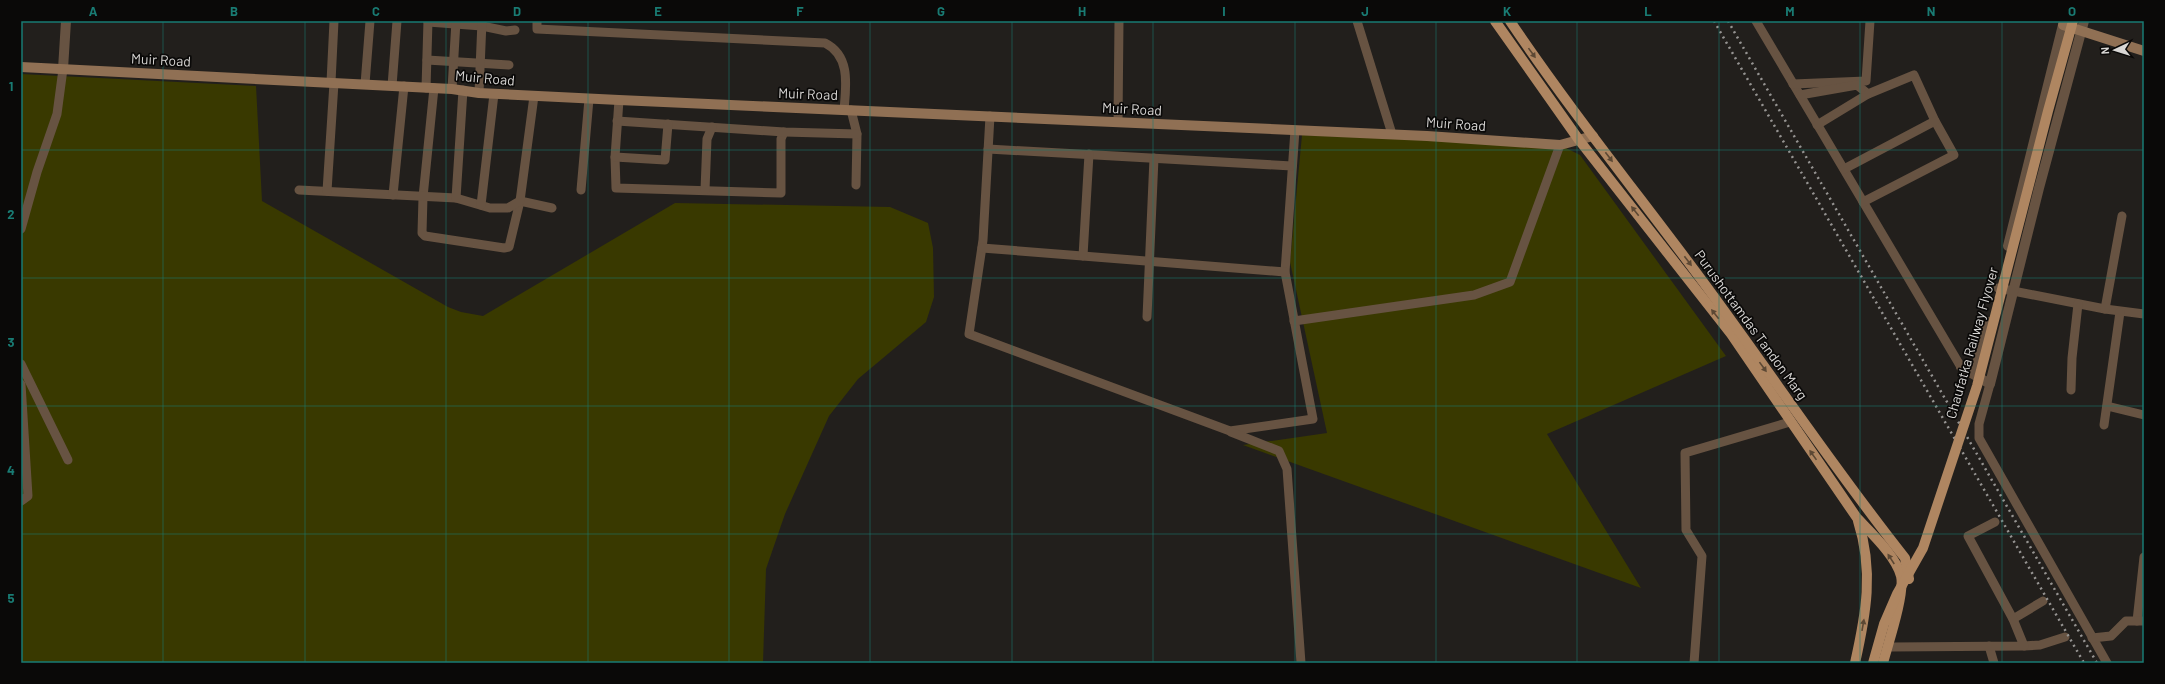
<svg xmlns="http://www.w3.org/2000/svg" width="2165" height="684" font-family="Barlow,sans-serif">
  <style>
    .green { fill: #393900 }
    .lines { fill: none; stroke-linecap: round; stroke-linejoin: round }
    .minor { stroke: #675342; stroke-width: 9 }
    .tertiary { stroke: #675342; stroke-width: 10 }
    .secondary { stroke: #907054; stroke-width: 10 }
    .primary { stroke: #af8661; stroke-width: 10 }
    .rail { stroke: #969492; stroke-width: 2.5; stroke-dasharray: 2 4; stroke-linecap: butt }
    .primary-bridge { stroke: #af8661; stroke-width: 10 }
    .oneway { fill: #5c4834 }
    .grid { fill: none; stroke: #197b73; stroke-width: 1; stroke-opacity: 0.55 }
    .labels { text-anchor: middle; stroke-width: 3.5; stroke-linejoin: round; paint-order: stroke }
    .street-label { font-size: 14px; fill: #d9d7d5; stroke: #0a0908 }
    .neatline { fill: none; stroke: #197b73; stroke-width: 1.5 }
    .grid-label { font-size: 13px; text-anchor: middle; font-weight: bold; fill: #197b73 }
  </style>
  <rect width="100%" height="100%" fill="#221f1c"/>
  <!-- green -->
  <g class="green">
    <polygon points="21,74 256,86 262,201 448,307 461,312 483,316 675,203 890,207 928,223 933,248 934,297 926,322 858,379 829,416 785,514 766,569 763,663 21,663"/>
    <polygon points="1302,135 1560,145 1580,155 1726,356 1547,434 1641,588 1243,445 1327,433 1290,262"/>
  </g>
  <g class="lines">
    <!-- minor -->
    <g class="minor">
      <path d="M537 21V29L825 43C851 56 846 86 844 110"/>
      <polyline points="1357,21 1392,134"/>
      <polyline points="1756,21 1961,367"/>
      <polyline points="428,22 482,26 506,31 515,30"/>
      <polyline points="427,60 509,65"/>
      <polyline points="331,82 334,21"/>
      <polyline points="365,84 370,21"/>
      <polyline points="1793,84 1866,81 1870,21"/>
      <polyline points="392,86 397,21"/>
      <polyline points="426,88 428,21"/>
      <polyline points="434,88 423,197 422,233 425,236 504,248 509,247 520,201 552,208"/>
      <polyline points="452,89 456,21"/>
      <polyline points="479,93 482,21"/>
      <polyline points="1800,95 1857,85 1868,94"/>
      <polyline points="619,100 615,157 616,188 781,193 781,139 784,132"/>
      <polyline points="851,110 857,134 856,185"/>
      <polyline points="990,116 983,240 969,334 1230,431 1313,419 1285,272 1295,130"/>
      <polyline points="617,121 784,132 857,134"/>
      <polyline points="1118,122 1119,21"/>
      <polyline points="1817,125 1868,94 1914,75 1935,121 1954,155 1863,202"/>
      <polyline points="988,149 1292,166"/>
      <polyline points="615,157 665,160 668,124"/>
      <polyline points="1844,169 1935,121"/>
      <polyline points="299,190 456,198 490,208 508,208 520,201 534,96"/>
      <polyline points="581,190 589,99"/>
      <polyline points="705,190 707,139 712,127"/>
      <polyline points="327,191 334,83"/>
      <polyline points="393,195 404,86"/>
      <polyline points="456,198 463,90"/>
      <polyline points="481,205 494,94"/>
      <polyline points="21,229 37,172 57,114 63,69"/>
      <polyline points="982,248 1285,272"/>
      <polyline points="1083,256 1089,154"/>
      <polyline points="1998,288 2105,309 2144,314"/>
      <polyline points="2105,309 2122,216"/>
      <polyline points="1147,317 1154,158"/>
      <polyline points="1294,321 1474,295 1510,282 1560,145"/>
      <polyline points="21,364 68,460"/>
      <polyline points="21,384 28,496 21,501"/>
      <polyline points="1990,384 1979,424 1979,438 2107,663"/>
      <polyline points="2071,390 2072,358 2078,304"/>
      <polyline points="2107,406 2144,415"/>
      <polyline points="2104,425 2120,312"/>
      <polyline points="1231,432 1279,451 1287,469 1301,663"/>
      <polyline points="2013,619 2043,601"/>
      <polyline points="2137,621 2144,557"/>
      <polyline points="2092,638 2111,636 2126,621 2144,621"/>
      <polyline points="1989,646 1994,663"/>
      <polyline points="2024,646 2040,645 2065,637"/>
      <polyline points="1892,647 2024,646 2013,619 1968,536 1995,522"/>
      <polyline points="1694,663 1702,556 1686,530 1685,453 1790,422"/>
    </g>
    <!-- tertiary -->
    <g class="tertiary">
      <polyline points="63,69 66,21"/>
      <polyline points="2008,246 2064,21"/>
      <polyline points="1961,367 1990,384 2039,188 2084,21"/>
      <polyline points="1974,374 1989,322"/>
    </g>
    <!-- secondary -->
    <g class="secondary">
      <polyline points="2063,25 2144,51"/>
      <polyline points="21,67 452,89 479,93 619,100 1427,136 1560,145 1593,136"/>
    </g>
    <!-- primary -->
    <g class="primary">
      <path d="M1495 21 1579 140 1731 334 1857 518C1871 533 1896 556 1901 576 1905 594 1888 644 1883 663"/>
      <path d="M1510 21C1568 107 1633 188 1695 271 1766 366 1831 465 1905 558L1909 579"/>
      <path d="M1855 663C1866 614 1874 571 1858 521"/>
    </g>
    <!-- rail -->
    <g class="rail">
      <polyline points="1714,21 2084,663"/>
      <polyline points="1728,21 2097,663"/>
    </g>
    <!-- primary-bridge -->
    <polyline class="primary-bridge" points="1873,663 1884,624 1897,594 1923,548 1977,386 2048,111 2073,21"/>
  </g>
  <!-- one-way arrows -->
  <defs><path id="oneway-solid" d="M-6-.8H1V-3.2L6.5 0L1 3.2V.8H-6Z"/></defs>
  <g class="oneway">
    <use href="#oneway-solid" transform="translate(1532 53) rotate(54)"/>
    <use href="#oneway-solid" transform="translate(1609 157) rotate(53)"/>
    <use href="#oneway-solid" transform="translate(1635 211) rotate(-128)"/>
    <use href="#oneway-solid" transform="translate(1688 261) rotate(53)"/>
    <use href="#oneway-solid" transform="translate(1715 314) rotate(-128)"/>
    <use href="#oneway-solid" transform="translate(1763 367) rotate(54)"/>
    <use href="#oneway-solid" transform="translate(1813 455) rotate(-125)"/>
    <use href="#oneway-solid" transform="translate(1891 559) rotate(-123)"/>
    <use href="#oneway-solid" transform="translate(1863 625) rotate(-80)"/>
  </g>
  <!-- grid -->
  <path class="grid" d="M163 21V663M305 21V663M446 21V663M588 21V663M729 21V663M870 21V663M1012 21V663M1153 21V663M1295 21V663M1436 21V663M1577 21V663M1719 21V663M1860 21V663M2002 21V663M21 150H2144M21 278H2144M21 406H2144M21 534H2144"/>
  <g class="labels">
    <!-- street labels -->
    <g class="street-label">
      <text transform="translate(161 60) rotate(3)" y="5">Muir Road</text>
      <text transform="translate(485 78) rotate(5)" y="5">Muir Road</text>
      <text transform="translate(808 94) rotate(2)" y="5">Muir Road</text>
      <text transform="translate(1132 109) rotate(3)" y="5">Muir Road</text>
      <text transform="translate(1456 124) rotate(4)" y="5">Muir Road</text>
      <text transform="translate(1751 325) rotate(54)" y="5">Purushottamdas Tandon Marg</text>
      <text transform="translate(1972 343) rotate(-74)" y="5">Chaufatka Railway Flyover</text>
    </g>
  </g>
  <!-- border -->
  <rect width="2165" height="684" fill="none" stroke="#0a0908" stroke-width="44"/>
  <!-- north arrow -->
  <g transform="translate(2115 50) rotate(266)" stroke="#0a0908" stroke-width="3" paint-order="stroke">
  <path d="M0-3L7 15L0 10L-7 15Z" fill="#d9d7d5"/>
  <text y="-6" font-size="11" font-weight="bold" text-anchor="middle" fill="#d9d7d5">N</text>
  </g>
  <rect x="22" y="22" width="2121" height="640" class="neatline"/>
  <g class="grid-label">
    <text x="93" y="16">A</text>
    <text x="234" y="16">B</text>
    <text x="376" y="16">C</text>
    <text x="517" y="16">D</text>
    <text x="658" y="16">E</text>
    <text x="800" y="16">F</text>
    <text x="941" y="16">G</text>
    <text x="1082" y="16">H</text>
    <text x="1224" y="16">I</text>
    <text x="1365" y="16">J</text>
    <text x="1507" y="16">K</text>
    <text x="1648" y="16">L</text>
    <text x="1790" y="16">M</text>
    <text x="1931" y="16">N</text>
    <text x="2072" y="16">O</text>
    <text x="11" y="91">1</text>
    <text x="11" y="219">2</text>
    <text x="11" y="347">3</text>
    <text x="11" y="475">4</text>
    <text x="11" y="603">5</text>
  </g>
</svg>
